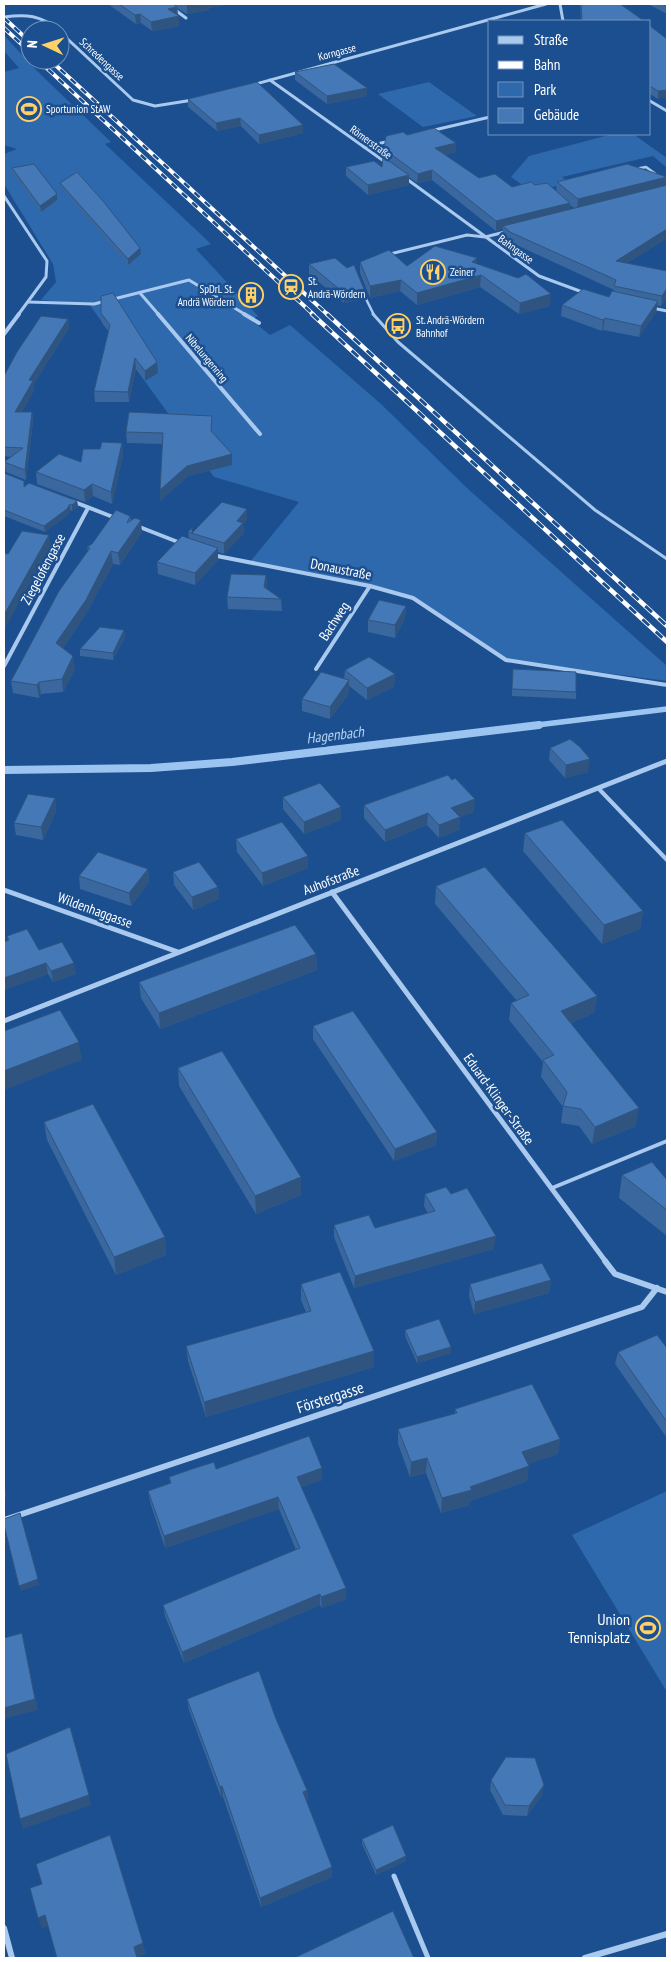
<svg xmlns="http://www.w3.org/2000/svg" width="671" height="1962" font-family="'PT Sans Narrow',sans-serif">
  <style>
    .green { fill: #2e69ad }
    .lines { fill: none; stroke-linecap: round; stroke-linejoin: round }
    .stream-far1 { stroke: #9cc4f0; stroke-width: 5.5 }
    .stream { stroke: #9cc4f0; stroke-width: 8 }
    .service-far3 { stroke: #a9c9ee; stroke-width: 2.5 }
    .service-far2 { stroke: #a9c9ee; stroke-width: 3 }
    .service-far1 { stroke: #a9c9ee; stroke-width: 4 }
    .service { stroke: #a9c9ee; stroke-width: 5 }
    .minor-far3 { stroke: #a9c9ee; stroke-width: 3 }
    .minor-far2 { stroke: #a9c9ee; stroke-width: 4 }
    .minor-far1 { stroke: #a9c9ee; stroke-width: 5 }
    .minor { stroke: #a9c9ee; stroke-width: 6 }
    .rail-far1-casing { stroke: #fff; stroke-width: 4 }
    .rail-casing { stroke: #fff; stroke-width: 4.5 }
    .rail-far1 { stroke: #1b4f8f; stroke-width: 2.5; stroke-dasharray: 7; stroke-linecap: butt }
    .rail { stroke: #1b4f8f; stroke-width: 3; stroke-dasharray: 9; stroke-linecap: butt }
    .wall { fill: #3a679d; fill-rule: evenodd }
    .shaded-wall { fill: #305480 }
    .building { fill: #4478b7; stroke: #305480 }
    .labels { text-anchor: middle; stroke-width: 5; stroke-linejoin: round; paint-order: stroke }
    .far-street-label { font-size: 11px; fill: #fff; stroke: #1b4f8f }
    .far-poi-label { font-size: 11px; fill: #fff; stroke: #1b4f8f; text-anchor: start }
    .street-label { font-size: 14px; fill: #fff; stroke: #1b4f8f }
    .water-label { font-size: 15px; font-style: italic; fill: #b5d3f5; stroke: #1b4f8f }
    .near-street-label { font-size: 16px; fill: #fff; stroke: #1b4f8f }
    .near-poi-label { font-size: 16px; fill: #fff; stroke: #1b4f8f; text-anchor: end }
  </style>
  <rect width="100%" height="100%" fill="#1b4f8f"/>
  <!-- green -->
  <g class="green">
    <polygon points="4,35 33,67 111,142 105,144 211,244 196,249 258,316 251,320 270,335 290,325 381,404 467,488 667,666 667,681 506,660 413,598 250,562 299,502 214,477 89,304 41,300 56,282 53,264 4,184 4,154 17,149 4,145 4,72 19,68 4,51"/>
    <polygon points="429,82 477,116 423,127 378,94"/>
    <polygon points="613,134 633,134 667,158 667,168 653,156 562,177 569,183 544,189 558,210 511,177 529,156"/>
    <polygon points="667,1491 667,1692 572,1535"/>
  </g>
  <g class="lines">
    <!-- stream-far1 -->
    <polyline class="stream-far1" points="529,726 667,709"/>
    <!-- stream -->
    <polyline class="stream" points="4,770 151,768 232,762 539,725"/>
    <!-- service-far3 -->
    <g class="service-far3">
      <polyline points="635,169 646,167 657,175"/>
      <polyline points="362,291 374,315"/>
    </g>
    <!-- service-far2 -->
    <polyline class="service-far2" points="373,314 398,342 595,510 667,559"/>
    <!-- service-far1 -->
    <g class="service-far1">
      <polyline points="599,789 667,860"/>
      <polyline points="552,1188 667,1141"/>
    </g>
    <!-- service -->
    <polyline class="service" points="394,1876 428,1958"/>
    <!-- minor-far3 -->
    <g class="minor-far3">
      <polyline points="167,4 186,18"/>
      <polyline points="560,4 563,21"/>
      <path d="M4 17C26 14 41 15 58 30"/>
      <polyline points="60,32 133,100 155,106 193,100"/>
      <polyline points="270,80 388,164"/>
      <polyline points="252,85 546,4"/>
      <polyline points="650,101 667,111"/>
      <polyline points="430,131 490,117"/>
      <polyline points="364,147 390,141"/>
      <polyline points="404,177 539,276 585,293"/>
      <polyline points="4,196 47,261 46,277 18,315"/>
      <polyline points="386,255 467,235 485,237 509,231"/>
      <polyline points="140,293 159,315"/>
      <polyline points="28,302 94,304 189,280 246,315"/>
      <polyline points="652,308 667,311"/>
    </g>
    <!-- minor-far2 -->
    <g class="minor-far2">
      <polyline points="158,314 260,434"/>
      <polyline points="244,314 259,323"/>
      <polyline points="4,334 19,314"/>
      <polyline points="72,501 118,519"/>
      <polyline points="137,526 183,544"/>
      <polyline points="212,555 370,586 413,598 506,660 667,685"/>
      <polyline points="4,666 88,508"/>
      <polyline points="316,669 370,586"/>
    </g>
    <!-- minor-far1 -->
    <g class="minor-far1">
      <polyline points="4,890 178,952"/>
      <polyline points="332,892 606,1262"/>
      <polyline points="4,1021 667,761"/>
    </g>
    <!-- minor -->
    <g class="minor">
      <polyline points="605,1261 615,1274 667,1292"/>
      <polyline points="4,1520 642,1307 657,1288"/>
      <polyline points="4,1928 12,1958"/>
      <polyline points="585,1958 667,1934"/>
    </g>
    <defs>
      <g id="rail-far1">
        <polyline points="4,18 30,42"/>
        <polyline points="4,28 30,52"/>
        <polyline points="38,60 314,315"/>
        <polyline points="50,60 328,315"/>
      </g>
      <g id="rail">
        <polyline points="312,314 667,642"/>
        <polyline points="327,314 667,626"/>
      </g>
    </defs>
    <!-- rail-far1 casing -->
    <use href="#rail-far1" class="rail-far1-casing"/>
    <!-- rail casing -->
    <use href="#rail" class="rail-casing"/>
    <!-- rail-far1 -->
    <use href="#rail-far1" class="rail-far1"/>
    <!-- rail -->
    <use href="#rail" class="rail"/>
  </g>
  <!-- wall -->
  <g class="wall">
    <polygon points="108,4 230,4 209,8 209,10 187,14 177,8 179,26 152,31 141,23 136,24"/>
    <polygon points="580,4 620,4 644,21 581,21"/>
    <polygon points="648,4 667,4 667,14"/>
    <polygon points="650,26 667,39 658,99 650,94"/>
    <polygon points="295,72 367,96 327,104 295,80"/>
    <polygon points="188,99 303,133 259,144 241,126 217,131 188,107"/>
    <path d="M407 135 456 152 445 155 479 178 512 187 535 185 556 190 557 182 667 176V238L627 263 667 271V297L661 306 657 305 656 312 639 337 603 330 602 331 561 316 562 305 609 297 614 290 510 242 502 236 503 229 496 231 432 180 417 183 409 177V185L368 195 346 176V167H382L384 157V149ZM570 205 574 208 569 210Z"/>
    <polygon points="12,168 57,194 57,200 41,212 13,174"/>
    <polygon points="60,183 141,254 128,265 61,188"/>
    <polygon points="477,258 476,264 550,306 519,314 480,287 417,305 400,291 370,298 360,273 360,262 407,266"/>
    <polygon points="309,264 364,289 364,299 344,303 309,274"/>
    <polygon points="101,313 158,373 145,381 136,369 129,402 95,402 94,391 109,332 102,323"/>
    <polygon points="68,319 69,328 33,385 34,390 22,412 32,412 33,421 26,480 6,472 4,462 11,457 4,456 4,376"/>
    <polygon points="212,416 212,432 232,454 232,465 188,476 160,501 160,490 163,444 127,443 126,432"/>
    <polygon points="122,443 123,455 112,504 93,496 85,502 37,484 36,472 81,462 100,449"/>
    <polygon points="4,473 25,486 77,501 78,507 72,511 70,510 68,515 45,532 4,516"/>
    <polygon points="247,509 247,519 243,524 244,533 224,554 218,552 218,560 195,585 158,574 157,562 189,538 188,532 192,532"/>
    <polygon points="130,516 131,520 142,532 120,565 113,564 87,612 63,648 75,669 63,692 41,694 39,698 13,693 11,681 88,551 87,547"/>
    <polygon points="266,575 267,589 281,599 282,611 228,609 227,597"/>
    <polygon points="406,606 405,618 395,638 368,632 368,620"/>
    <polygon points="124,630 125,637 113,660 80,656 80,649"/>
    <polygon points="345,670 395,674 394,687 367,700 349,686 349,693 330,719 302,711 302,699 344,679"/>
    <polygon points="512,675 576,692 576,699 512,696"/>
    <polygon points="550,748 588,772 565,778 549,760"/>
    <polygon points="283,797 341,807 341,820 304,834 283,809"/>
    <polygon points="55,798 56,811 43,840 16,835 14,823"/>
    <polygon points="364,805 474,812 460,817 459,830 439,838 427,825 385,842 364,818"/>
    <polygon points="525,833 643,911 640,929 602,944 523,851"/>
    <polygon points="236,839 308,868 263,886 237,852"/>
    <polygon points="148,869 149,882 131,906 80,889 79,876"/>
    <polygon points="173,872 218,887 219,899 193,910 174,885"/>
    <polygon points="436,886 597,996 594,1013 571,1023 636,1126 592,1144 579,1126 561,1123 563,1107 541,1077 543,1062 509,1020 511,1003 517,1001 435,904"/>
    <polygon points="7,936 39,950 76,974 53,982 48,974 6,989 4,984 4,942 8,940"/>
    <polygon points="316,954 317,970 160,1029 141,998 139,982"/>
    <polygon points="313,1026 437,1132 436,1145 394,1161 313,1039"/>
    <polygon points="178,1068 301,1195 256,1214 179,1086"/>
    <polygon points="44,1122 165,1237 166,1255 116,1275 47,1140"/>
    <polygon points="622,1175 667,1179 667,1236 619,1198"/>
    <polygon points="425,1194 451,1194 494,1249 354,1288 334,1237 334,1225 375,1228 428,1213 424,1206"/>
    <polygon points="551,1280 549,1293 474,1314 469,1296 470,1284"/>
    <polygon points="301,1284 374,1367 206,1417 188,1361 186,1346 306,1312 301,1300"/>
    <polygon points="405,1330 451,1353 417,1363 405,1336"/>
    <polygon points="667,1348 667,1438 615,1364 618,1352"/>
    <polygon points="455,1409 560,1439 558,1454 528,1464 527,1481 470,1501 470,1505 441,1513 426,1473 410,1477 398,1444 398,1429 455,1414"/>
    <polygon points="322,1468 322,1480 301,1487 346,1599 322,1608 320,1605 184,1663 165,1616 163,1605 296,1550 279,1509 165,1548 150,1502 148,1491 170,1483 169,1477 216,1469"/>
    <polygon points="187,1699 276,1719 307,1790 308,1801 306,1801 332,1867 332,1877 261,1907 223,1797 221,1797 189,1710"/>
    <polygon points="491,1780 542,1795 527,1816 503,1815 490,1790"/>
    <polygon points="362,1839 406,1861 376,1875 362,1844"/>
  </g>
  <!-- shaded-wall -->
  <g class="shaded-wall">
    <polygon points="195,4 230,4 209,8 209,10 187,14 187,5"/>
    <polygon points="177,7 178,16 168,9"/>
    <polygon points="140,14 141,23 136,24 135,15"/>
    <polygon points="179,16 179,26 152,31 151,22"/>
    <polygon points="367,88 367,96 327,104 327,96"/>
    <polygon points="667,90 667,97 658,99 658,91"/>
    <polygon points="240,118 241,126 217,131 216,123"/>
    <polygon points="303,125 303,133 259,144 259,135"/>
    <polygon points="456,143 456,152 435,157 435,148"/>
    <polygon points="432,170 432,180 417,183 418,174"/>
    <polygon points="409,175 409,185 368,195 368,185"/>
    <polygon points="667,177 667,188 577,210 578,199"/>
    <polygon points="57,194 57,200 41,212 40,206"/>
    <polygon points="570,203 569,212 503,226 503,229 496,231 496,221"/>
    <polygon points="667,229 667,238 615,271 616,261"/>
    <polygon points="140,248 141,254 128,265 128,259"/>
    <polygon points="477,258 476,270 472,262"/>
    <polygon points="481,275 480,287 417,305 417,293"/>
    <polygon points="401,280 400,291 370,298 370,286"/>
    <polygon points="667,288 667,297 661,306 662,296"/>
    <polygon points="364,289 364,299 344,303 344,293"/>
    <polygon points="551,294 550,306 519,314 520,303"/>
    <polygon points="658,301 656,312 639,337 641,326"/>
    <polygon points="605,318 603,330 602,331 603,320"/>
    <polygon points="68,319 69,328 33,385 34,390 17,422 15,412 29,380"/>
    <polygon points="135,358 136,369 129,402 128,392"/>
    <polygon points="157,362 158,373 145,381 145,371"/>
    <polygon points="32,412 33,421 26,480 25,470"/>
    <polygon points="122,443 123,455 112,504 111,492"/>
    <polygon points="232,454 232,465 188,476 160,501 160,490 187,466"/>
    <polygon points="92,484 93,496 85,502 84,490"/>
    <polygon points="77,501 78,507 72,511 72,505"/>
    <polygon points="70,504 70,510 68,515 45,532 44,526"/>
    <polygon points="247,509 247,519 243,524 244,533 224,554 224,543 237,521"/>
    <polygon points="141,520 142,532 120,565 118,553"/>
    <polygon points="49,535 51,546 4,630 4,615"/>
    <polygon points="218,548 218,560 195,585 195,573"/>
    <polygon points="111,551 113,564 87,612 58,655 56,643"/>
    <polygon points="266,575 267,587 265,600 264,587"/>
    <polygon points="406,606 405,618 395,638 395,625"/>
    <polygon points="124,630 125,637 113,660 113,653"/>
    <polygon points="73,656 75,669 63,692 62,679"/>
    <polygon points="395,674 394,687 367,700 367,688"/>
    <polygon points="349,680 349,693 330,719 330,707"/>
    <polygon points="39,682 41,694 39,698 37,685"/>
    <polygon points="590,759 588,772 565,778 566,765"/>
    <polygon points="55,798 56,811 43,840 41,827"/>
    <polygon points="475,799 474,812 451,821 451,808"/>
    <polygon points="341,807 341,820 304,834 304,822"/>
    <polygon points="428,813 427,825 385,842 385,830"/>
    <polygon points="460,817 459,830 439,838 439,825"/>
    <polygon points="308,856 308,868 263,886 262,873"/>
    <polygon points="148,869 149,882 131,906 129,893"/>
    <polygon points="218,887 219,899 193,910 192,897"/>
    <polygon points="643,911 640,929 602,944 604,925"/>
    <polygon points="316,954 317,970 160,1029 159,1013"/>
    <polygon points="46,963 48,974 6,989 4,978"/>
    <polygon points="74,963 76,974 53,982 51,971"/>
    <polygon points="597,996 594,1013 559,1028 561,1011"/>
    <polygon points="79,1042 82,1060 4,1090 4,1071"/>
    <polygon points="639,1108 636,1126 592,1144 595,1127"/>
    <polygon points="437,1132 436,1145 394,1161 395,1149"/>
    <polygon points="301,1177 301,1195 256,1214 255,1196"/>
    <polygon points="496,1236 494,1249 354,1288 355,1276"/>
    <polygon points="165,1237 166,1255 116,1275 114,1257"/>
    <polygon points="551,1280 549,1293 474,1314 475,1302"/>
    <polygon points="451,1347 451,1353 417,1363 417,1357"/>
    <polygon points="374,1351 374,1367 206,1417 204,1402"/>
    <polygon points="560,1439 558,1454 520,1467 522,1452"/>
    <polygon points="427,1458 426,1473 410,1477 411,1462"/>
    <polygon points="529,1466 527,1481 470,1501 470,1505 441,1513 442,1498 470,1487"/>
    <polygon points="322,1468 322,1480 297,1489 297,1477"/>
    <polygon points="4,1484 7,1497 4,1498"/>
    <polygon points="278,1497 279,1509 165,1548 164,1536"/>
    <polygon points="38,1579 39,1585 21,1591 19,1586"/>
    <polygon points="346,1588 346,1599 322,1608 321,1597"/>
    <polygon points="320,1594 320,1605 184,1663 182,1652"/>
    <polygon points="22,1633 38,1710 4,1719 4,1708"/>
    <polygon points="544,1785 542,1795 527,1816 529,1806"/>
    <polygon points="222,1786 223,1797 221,1797 220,1787"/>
    <polygon points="307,1790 308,1801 303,1802 303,1792"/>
    <polygon points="89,1795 91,1805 23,1829 20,1819"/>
    <polygon points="406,1856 406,1861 376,1875 376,1870"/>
    <polygon points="332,1867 332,1877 261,1907 260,1898"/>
    <polygon points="45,1915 49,1926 42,1929 38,1918"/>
    <polygon points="143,1943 146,1954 136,1958 134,1947"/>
  </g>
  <!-- building -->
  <g class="building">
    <polygon points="119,4 173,4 177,7 168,9 179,16 151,22 140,14 135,15"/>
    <polygon points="184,4 195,4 187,5"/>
    <polygon points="581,4 620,4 644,21 582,21"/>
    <polygon points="662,4 667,4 667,7"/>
    <polygon points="650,26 667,39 667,90 658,91 650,86"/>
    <polygon points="334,64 367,88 327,96 295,72"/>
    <polygon points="257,82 303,125 259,135 240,118 216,123 188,99"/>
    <polygon points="434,128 456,143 435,148 479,178 495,174 512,187 531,182 535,185 547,183 570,203 496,221 432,170 418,174 384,149 386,136 403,132 407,135"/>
    <polygon points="383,157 409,175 368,185 346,167 374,161 382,167"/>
    <polygon points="34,164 57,194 40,206 12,168"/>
    <polygon points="627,164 667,177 578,199 557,182"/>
    <polygon points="77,172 103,201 140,248 128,259 60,183"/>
    <polygon points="667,185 667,229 616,261 667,271 667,288 662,296 614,286 616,280 510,232 503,226"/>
    <polygon points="435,246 477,258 472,262 518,278 526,274 551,294 520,303 481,275 417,293 401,280 370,286 360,262 389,250 407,266"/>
    <polygon points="335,258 347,268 354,265 364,289 344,293 309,264"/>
    <polygon points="583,289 609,297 612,291 658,301 641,326 605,318 603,320 562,305"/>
    <polygon points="113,293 157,362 145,371 135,358 128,392 94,391 110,325 101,313 101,296"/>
    <polygon points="41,316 68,319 29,380 33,381 15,412 32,412 25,470 4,462 23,448 4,447 4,376 17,352"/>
    <polygon points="129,412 212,416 211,431 232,454 187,466 160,490 163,433 126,432"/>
    <polygon points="102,442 122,443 111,492 92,484 84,490 36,472 59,454 81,462 83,449 100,449"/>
    <polygon points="4,473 24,481 24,487 29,483 77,501 72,505 70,504 67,509 44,526 4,510"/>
    <polygon points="222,502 247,509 237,521 243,523 224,543 188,532 192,528 192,533"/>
    <polygon points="116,510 130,516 127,523 135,518 141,520 118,553 111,551 86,600 56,643 73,656 62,679 39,682 37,685 11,681 59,591 90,548 87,547 92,544"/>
    <polygon points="22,531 49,535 4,615 4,553 8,554"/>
    <polygon points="182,536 218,548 195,573 157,562"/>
    <polygon points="231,574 266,575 264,587 281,599 227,597"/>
    <polygon points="379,600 406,606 395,625 368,620"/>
    <polygon points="100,627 124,630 113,653 80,649"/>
    <polygon points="369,657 395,674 367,688 345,670"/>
    <polygon points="513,669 576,672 576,692 512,689"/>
    <polygon points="321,672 349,680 330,707 302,699"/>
    <polygon points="570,739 580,747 590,759 566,765 550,748"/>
    <polygon points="448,775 452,780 455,778 475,799 451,808 460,817 439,825 428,813 385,830 364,805"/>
    <polygon points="320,783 341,807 304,822 283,797"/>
    <polygon points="28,794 55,798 41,827 14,823"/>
    <polygon points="562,820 643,911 604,925 525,833"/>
    <polygon points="282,822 308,856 262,873 236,839"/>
    <polygon points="98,852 148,869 129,893 79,876"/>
    <polygon points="199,862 218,887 192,897 173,872"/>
    <polygon points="485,867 597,996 561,1011 639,1108 595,1127 581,1109 563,1106 567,1092 543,1060 554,1055 511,1003 529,995 436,886"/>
    <polygon points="295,925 316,954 159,1013 139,982"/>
    <polygon points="27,929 39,950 62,942 74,963 51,971 46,963 4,978 4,942 9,940 7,936"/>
    <polygon points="60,1010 79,1042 4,1071 4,1031"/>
    <polygon points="353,1011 437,1132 395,1149 313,1026"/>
    <polygon points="222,1051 301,1177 255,1196 178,1068"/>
    <polygon points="93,1104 165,1237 114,1257 44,1122"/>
    <polygon points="652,1162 667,1180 667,1179 667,1210 622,1175"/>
    <polygon points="446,1187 451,1194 467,1188 496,1236 355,1276 334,1225 369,1215 375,1228 435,1211 425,1194"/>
    <polygon points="542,1263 551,1280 475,1302 470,1284"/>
    <polygon points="340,1272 374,1351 204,1402 186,1346 311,1311 301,1284"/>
    <polygon points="439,1319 451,1347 417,1357 405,1330"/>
    <polygon points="657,1335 667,1348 667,1422 618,1352"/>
    <polygon points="532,1384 560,1439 522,1452 529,1466 470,1487 472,1490 442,1498 427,1458 411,1462 398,1429 457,1413 455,1409"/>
    <polygon points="309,1436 322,1468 297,1477 346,1588 321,1597 320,1594 182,1652 163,1605 300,1548 278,1497 164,1536 148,1491 171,1483 169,1477 192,1469 214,1462 216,1469"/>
    <polygon points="20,1513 38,1579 19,1586 4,1525 4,1519"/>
    <polygon points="22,1633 35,1699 4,1708 4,1638"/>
    <polygon points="259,1671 276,1719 307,1790 303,1792 332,1867 260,1898 222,1786 220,1787 187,1699"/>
    <polygon points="70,1727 89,1795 20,1819 6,1754"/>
    <polygon points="506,1757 535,1758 544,1785 529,1806 505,1805 491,1780"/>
    <polygon points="393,1825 406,1856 376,1870 362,1839"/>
    <polygon points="110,1835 143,1943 134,1947 137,1958 57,1958 45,1915 38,1918 30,1888 42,1884 36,1864"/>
    <polygon points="393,1911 414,1958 294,1958"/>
  </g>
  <!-- icons -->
  <defs>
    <symbol id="stadium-ring" viewBox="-11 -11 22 22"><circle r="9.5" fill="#1b4f8f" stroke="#ffd166" stroke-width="1.5"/><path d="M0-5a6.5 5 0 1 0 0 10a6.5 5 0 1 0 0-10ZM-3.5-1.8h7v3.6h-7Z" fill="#ffd166"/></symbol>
    <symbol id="restaurant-ring" viewBox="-11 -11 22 22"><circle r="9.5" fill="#1b4f8f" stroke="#ffd166" stroke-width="1.5"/><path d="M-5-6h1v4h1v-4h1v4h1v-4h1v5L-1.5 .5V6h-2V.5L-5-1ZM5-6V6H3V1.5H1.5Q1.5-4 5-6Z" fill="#ffd166"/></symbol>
    <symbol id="station-ring" viewBox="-11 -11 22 22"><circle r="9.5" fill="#1b4f8f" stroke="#ffd166" stroke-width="1.5"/><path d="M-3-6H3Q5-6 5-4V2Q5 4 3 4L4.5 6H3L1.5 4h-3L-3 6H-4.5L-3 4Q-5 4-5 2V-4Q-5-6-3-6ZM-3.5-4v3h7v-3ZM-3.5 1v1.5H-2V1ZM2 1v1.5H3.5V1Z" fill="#ffd166"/></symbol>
    <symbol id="building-ring" viewBox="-11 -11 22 22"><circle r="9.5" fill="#1b4f8f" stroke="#ffd166" stroke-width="1.5"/><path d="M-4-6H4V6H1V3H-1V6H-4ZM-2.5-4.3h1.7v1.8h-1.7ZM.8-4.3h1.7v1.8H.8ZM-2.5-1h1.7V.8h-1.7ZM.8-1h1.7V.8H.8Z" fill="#ffd166"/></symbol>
    <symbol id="bus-ring" viewBox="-11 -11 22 22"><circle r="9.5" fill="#1b4f8f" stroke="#ffd166" stroke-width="1.5"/><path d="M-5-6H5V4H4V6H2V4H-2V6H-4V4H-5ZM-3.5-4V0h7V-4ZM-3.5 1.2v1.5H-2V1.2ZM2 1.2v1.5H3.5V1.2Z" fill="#ffd166"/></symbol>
  </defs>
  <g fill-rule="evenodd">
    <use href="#stadium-ring" x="15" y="95" width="28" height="28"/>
    <use href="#restaurant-ring" x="419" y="258" width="28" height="28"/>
    <use href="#station-ring" x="277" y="273" width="28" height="28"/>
    <use href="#building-ring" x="237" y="281" width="28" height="28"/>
    <use href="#bus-ring" x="384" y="312" width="28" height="28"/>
    <use href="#stadium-ring" x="634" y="1614" width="28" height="28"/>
  </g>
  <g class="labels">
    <!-- far-street labels -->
    <g class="far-street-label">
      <text transform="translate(337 52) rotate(-15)" y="4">Korngasse</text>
      <text transform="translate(102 59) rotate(43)" y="4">Schredengasse</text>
      <text transform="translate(371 142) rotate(36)" y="4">Römerstraße</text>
      <text transform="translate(516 249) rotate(36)" y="4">Bahngasse</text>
      <text transform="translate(207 358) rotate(50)" y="4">Nibelungenring</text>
    </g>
    <!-- far-poi labels -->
    <g class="far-poi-label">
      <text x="46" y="113">Sportunion StAW</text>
      <text x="450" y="276">Zeiner</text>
      <text x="308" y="285">St.<tspan x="308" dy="13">Andrä-Wördern</tspan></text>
      <text x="234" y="293" text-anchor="end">SpDrL St.<tspan x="234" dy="13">Andrä Wördern</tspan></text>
      <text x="416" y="324">St. Andrä-Wördern<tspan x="416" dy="13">Bahnhof</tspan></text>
    </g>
    <!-- street labels -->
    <g class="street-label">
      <text transform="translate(43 569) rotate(-62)" y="5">Ziegelofengasse</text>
      <text transform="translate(341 569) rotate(11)" y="5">Donaustraße</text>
      <text transform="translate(334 621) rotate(-57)" y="5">Bachweg</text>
      <text transform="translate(331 880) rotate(-21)" y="5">Auhofstraße</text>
      <text transform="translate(95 910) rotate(20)" y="5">Wildenhaggasse</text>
      <text transform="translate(499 1099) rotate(54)" y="5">Eduard-Klinger-Straße</text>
    </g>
    <!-- water labels -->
    <g class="water-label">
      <text transform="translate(335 735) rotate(-7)" y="5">Hagenbach</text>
    </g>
    <!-- near-street labels -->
    <g class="near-street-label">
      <text transform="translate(330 1397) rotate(-18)" y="6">Förstergasse</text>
    </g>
    <!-- near-poi labels -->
    <g class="near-poi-label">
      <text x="630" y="1625">Union<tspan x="630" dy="18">Tennisplatz</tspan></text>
    </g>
  </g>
  <!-- border -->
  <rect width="671" height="1962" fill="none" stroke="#ffffff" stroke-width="10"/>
  <!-- legend -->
  <rect x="488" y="20" width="162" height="115" fill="#1b4f8f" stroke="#7695bc"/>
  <rect x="498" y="36" width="25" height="8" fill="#a9c9ee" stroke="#7695bc"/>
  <text x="534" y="45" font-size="15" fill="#ffffff">Straße</text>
  <rect x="498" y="61" width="25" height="8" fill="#ffffff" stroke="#7695bc"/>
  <text x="534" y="70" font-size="15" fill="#ffffff">Bahn</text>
  <rect x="498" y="82" width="25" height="15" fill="#2e69ad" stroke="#7695bc"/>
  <text x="534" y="95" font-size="15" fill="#ffffff">Park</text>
  <rect x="498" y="108" width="25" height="15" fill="#4478b7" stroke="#7695bc"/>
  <text x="534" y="120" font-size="15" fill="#ffffff">Gebäude</text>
  <!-- north arrow -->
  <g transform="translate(45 45) rotate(274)"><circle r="24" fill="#1b4f8f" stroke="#7695bc"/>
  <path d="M0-4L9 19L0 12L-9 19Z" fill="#ffd166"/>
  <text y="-8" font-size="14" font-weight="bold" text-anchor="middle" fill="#ffffff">N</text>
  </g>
</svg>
